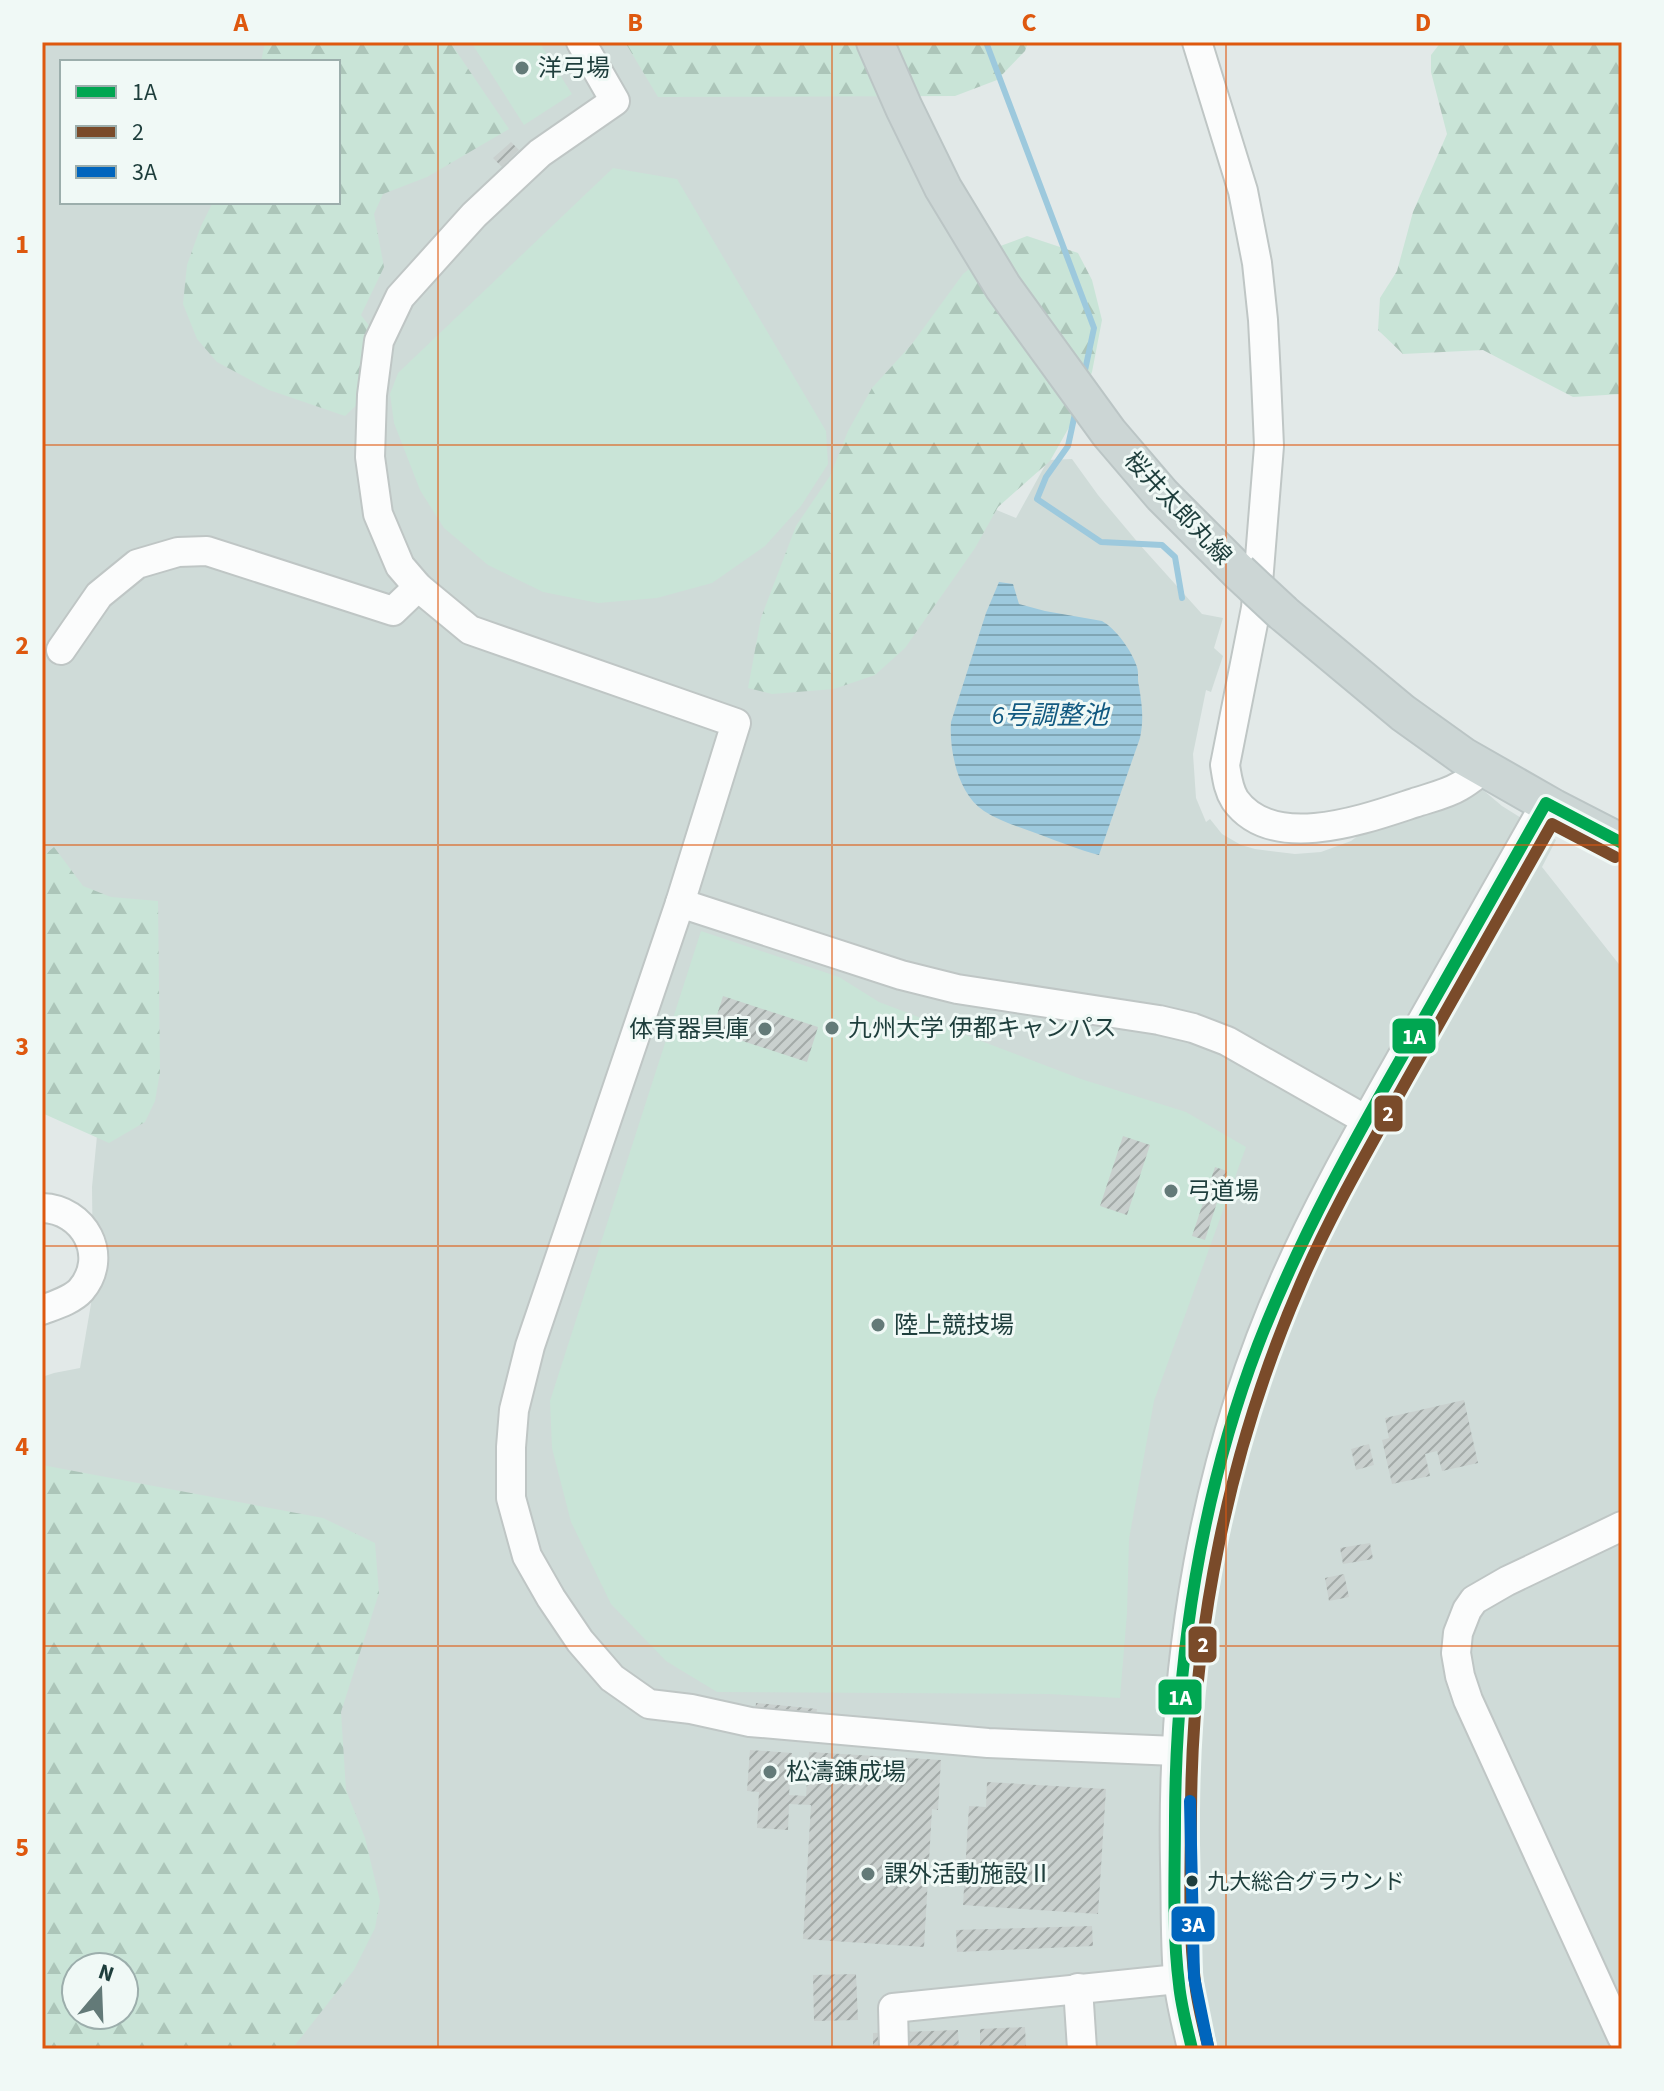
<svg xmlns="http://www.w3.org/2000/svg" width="1664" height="2091" font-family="'Source Sans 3','Noto Sans JP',sans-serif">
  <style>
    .built { fill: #cfdbd8; fill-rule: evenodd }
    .green { fill: #c9e4d7 }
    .forest { fill: url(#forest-firs); fill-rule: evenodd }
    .water { fill: url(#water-rules) }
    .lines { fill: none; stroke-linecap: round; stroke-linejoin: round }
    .stream { stroke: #9dc9dd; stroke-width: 6 }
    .building { fill: url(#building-hatch) }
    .minor-casing { stroke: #bfc6c5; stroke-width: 32 }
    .major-casing { stroke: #bbc5c5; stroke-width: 40 }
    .minor { stroke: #fbfcfc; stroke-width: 28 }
    .major { stroke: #ccd6d5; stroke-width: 36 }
    .major-bridge-casing { stroke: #bbc5c5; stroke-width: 40; stroke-linecap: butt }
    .major-bridge { stroke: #ccd6d5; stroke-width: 36 }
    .bus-1-casing { stroke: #f0f9f6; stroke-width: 18 }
    .bus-2-casing { stroke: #f0f9f6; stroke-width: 18 }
    .bus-3-casing { stroke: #f0f9f6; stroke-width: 18 }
    .bus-1 { stroke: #00a651; stroke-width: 12 }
    .bus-2 { stroke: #7a4b2a; stroke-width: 12 }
    .bus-3 { stroke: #0065bd; stroke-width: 12 }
    .grid { fill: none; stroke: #de580e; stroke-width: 2; stroke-opacity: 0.55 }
    .poi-dot { fill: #637a78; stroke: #f0f9f6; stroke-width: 3 }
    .bus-dot { fill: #1e3e3c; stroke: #f0f9f6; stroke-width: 3 }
    .labels { text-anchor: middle; stroke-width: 6; stroke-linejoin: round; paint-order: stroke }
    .bus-label { font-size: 22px; fill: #1e3e3c; stroke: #f0f9f6; text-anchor: start }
    .poi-label { font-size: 24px; fill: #1e3e3c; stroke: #f0f9f6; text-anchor: start }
    .street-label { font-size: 24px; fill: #1e3e3c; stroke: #f0f9f6 }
    .water-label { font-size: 26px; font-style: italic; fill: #125a81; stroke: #f0f9f6 }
    .line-badge { stroke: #f0f9f6; stroke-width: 3 }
    .badge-label { font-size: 22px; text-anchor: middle; font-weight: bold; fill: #fff }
    .neatline { fill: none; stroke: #de580e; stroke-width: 3 }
    .grid-label { font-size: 26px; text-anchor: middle; font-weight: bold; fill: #de580e }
  </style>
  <defs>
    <pattern id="forest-firs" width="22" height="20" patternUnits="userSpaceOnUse" patternTransform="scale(2)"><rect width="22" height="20" fill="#c9e4d7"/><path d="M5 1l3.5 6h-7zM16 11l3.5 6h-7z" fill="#acc5b9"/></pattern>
    <pattern id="water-rules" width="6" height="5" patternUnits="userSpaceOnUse" patternTransform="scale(2)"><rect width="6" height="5" fill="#9dc9dd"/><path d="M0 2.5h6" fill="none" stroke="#7fa5b4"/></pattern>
    <pattern id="building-hatch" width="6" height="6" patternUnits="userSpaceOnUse" patternTransform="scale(2)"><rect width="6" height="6" fill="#c9d0ce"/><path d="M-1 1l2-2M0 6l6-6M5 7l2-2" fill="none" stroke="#a3aaa8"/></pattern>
  </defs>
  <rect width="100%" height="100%" fill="#e2e9e8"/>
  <!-- built -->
  <path class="built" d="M42 42H855L883 105 924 189 969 265 993 311 982 504 1016 518 1048 460 1072 459 1098 495 1140 545 1202 614 1223 618 1214 648 1223 656 1211 692 1206 690 1193 754 1196 798 1206 822 1210 819 1222 834 1241 845 1255 849 1295 854 1321 852 1351 841 1416 792 1470 779 1502 806 1556 840 1542 867 1622 968V2049H42V1377L54 1373 80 1368 91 1304 93 1272 92 1187 101 1095 42 1104ZM62 62H338V202H62ZM76 1967H124V2015H76Z"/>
  <!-- green -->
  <g class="green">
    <polygon points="471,42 539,42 572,94 524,125"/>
    <polygon points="613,168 677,179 826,431 828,464 801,506 765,546 712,583 657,598 598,603 543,592 488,565 444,528 420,490 394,423 390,394 398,373"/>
    <polygon points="701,931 839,977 879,1002 1081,1079 1186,1112 1246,1147 1154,1401 1129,1539 1127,1613 1120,1698 1049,1694 717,1692 666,1661 611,1604 571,1522 552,1448 550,1401"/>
  </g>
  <!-- forest -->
  <g class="forest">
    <polygon points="265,42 450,42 509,129 427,177 383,194 374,214 384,267 361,315 373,331 361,401 345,416 269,390 217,362 197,339 183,304 187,265 201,226 213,202 338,202 338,62 261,62"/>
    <polygon points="625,42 1028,42 1025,51 997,80 955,96 658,97"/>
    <polygon points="1441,42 1622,42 1622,394 1573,397 1483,350 1403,354 1378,330 1380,298 1397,271 1413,212 1447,134 1431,72 1431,55"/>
    <polygon points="1027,236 1078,253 1092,280 1102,320 1092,372 1076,415 1050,461 998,507 975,548 905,648 875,675 834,689 772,694 748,688 761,618 796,526 830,476 848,431 872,388 912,344 963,274 995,248"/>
    <polygon points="54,847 83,886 111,897 158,901 160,1072 155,1101 145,1122 109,1143 42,1113 42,857"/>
    <path d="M42 1465 323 1518 375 1543 379 1593 341 1712 346 1790 365 1838 380 1901 375 1928 354 1970 292 2049H42ZM124 1967V2015H76V1967Z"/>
  </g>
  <!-- water -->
  <path class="water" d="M999 582 1013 584 1019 604 1045 611 1102 621C1116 629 1132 651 1137 667 1139 673 1137 680 1139 686 1142 705 1144 719 1140 738L1099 855C1079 850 1060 842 1041 835 1022 828 1001 822 984 811 958 794 949 751 951 722L986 613Z"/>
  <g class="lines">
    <!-- stream -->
    <g class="stream">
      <polyline points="986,42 1094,328 1084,375"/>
      <polyline points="1076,409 1068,446 1046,477 1037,499 1101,542 1162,545 1175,557 1182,598"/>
    </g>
  </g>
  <!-- building -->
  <g class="building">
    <polygon points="511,142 519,150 502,167 493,158"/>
    <polygon points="723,996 818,1027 807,1062 712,1031"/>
    <polygon points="1123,1136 1150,1145 1127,1215 1100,1206"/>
    <polygon points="1215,1167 1227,1171 1205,1240 1192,1236"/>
    <polygon points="1464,1400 1478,1463 1442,1471 1437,1451 1425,1454 1430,1476 1392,1484 1382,1440 1389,1438 1385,1418"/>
    <polygon points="1369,1444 1374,1465 1356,1470 1351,1449"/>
    <polygon points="1370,1543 1373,1559 1343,1564 1340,1548"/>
    <polygon points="1344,1574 1349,1597 1329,1601 1325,1578"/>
    <polygon points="756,1703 817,1709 815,1722 755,1715"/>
    <polygon points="750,1750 792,1753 789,1795 806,1796 809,1752 941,1760 938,1810 932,1809 924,1947 803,1939 811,1805 789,1804 788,1830 757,1828 759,1792 747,1791"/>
    <polygon points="987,1782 1106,1789 1098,1914 963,1905 969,1806 986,1807"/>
    <polygon points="1092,1926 1093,1946 957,1952 956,1930"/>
    <polygon points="856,1974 858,2020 814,2021 813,1975"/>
    <polygon points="1025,2027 1026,2049 980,2049 980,2029"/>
    <polygon points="958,2030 959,2049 873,2049 873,2033"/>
  </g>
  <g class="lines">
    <defs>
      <g id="minor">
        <polyline points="581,42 615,101 540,153 474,215 400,297 379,341 372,395 370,457 378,514 400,566 418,587 470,630 736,723 680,903 530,1346 514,1410 511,1447 511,1498 527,1556 551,1598 580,1641 612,1678 649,1704 691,1709 750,1722 988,1743 1176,1751"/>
        <path d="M1197 42 1243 191 1257 263 1263 320 1266 378 1269 446 1256 608 1225 765C1227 777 1228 789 1235 800 1273 853 1365 819 1414 803 1429 798 1447 794 1460 786 1469 781 1477 774 1485 768"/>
        <polyline points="61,650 99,595 137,564 178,552 207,551 393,611 418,587"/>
        <polyline points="680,903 901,975 957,989 1159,1020 1193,1028 1227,1041 1366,1120"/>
        <path d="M42 1208C84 1209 110 1256 81 1290 72 1300 55 1305 42 1310"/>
        <polyline points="1622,1526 1507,1581 1474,1600 1467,1610 1458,1633 1456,1653 1460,1676 1468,1700 1622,2037"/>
        <polyline points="1078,1988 1082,2049"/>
        <polyline points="894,2049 893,2008 1178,1979"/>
        <path d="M1192 2049C1187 2025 1180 2001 1178 1977 1175 1939 1176 1901 1175 1863 1171 1663 1204 1461 1286 1277 1320 1200 1363 1126 1404 1053 1452 969 1499 886 1546 803"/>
      </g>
      <g id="major">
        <polyline points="875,42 904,108 943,188 1003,287 1109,433 1162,495 1239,572"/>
        <polyline points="1283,613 1403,713 1463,756 1554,808 1622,843"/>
      </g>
    </defs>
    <!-- minor casing -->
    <use href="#minor" class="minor-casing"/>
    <!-- major casing -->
    <use href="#major" class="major-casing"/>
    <!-- minor -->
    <use href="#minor" class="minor"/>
    <!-- major -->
    <use href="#major" class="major"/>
    <defs>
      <polyline id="major-bridge" points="1239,572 1283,613"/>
    </defs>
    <!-- major-bridge casing -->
    <use href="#major-bridge" class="major-bridge-casing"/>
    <!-- major-bridge -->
    <use href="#major-bridge" class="major-bridge"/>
    <defs>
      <path id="bus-1" d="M1192 2049C1187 2027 1181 2006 1179 1984 1172 1929 1175 1872 1175 1817 1176 1658 1201 1494 1258 1345 1299 1239 1354 1140 1411 1041 1456 962 1501 882 1546 803L1622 843"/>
      <path id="bus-2" d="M1208 2046C1203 2024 1197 2003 1195 1982 1188 1926 1191 1868 1191 1811 1192 1630 1229 1449 1301 1283 1331 1213 1370 1147 1407 1080 1455 995 1504 910 1552 824L1615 857"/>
      <polyline id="bus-3" points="1190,1801 1194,1977 1208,2046"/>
    </defs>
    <!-- bus-1 casing -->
    <use href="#bus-1" class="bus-1-casing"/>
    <!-- bus-2 casing -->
    <use href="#bus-2" class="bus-2-casing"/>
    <!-- bus-3 casing -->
    <use href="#bus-3" class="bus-3-casing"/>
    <!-- bus-1 -->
    <use href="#bus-1" class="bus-1"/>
    <!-- bus-2 -->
    <use href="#bus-2" class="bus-2"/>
    <!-- bus-3 -->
    <use href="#bus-3" class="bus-3"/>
  </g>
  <!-- grid -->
  <path class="grid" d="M438 42V2049M832 42V2049M1226 42V2049M42 445H1622M42 845H1622M42 1246H1622M42 1646H1622"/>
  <!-- markers -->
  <g class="poi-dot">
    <circle cx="522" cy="68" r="8"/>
    <circle cx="832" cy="1028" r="8"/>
    <circle cx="765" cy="1029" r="8"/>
    <circle cx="1171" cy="1191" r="8"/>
    <circle cx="878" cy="1325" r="8"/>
    <circle cx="770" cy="1772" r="8"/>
    <circle cx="868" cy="1874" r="8"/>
  </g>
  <circle class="bus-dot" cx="1192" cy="1881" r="7"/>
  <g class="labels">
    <!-- bus labels -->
    <g class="bus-label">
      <text x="1207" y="1889">九大総合グラウンド</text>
    </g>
    <!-- poi labels -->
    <g class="poi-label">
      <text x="538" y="76">洋弓場</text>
      <text x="848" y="1036">九州大学 伊都キャンパス</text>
      <text x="749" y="1037" text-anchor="end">体育器具庫</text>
      <text x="1187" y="1199">弓道場</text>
      <text x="894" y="1333">陸上競技場</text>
      <text x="786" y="1780">松濤錬成場</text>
      <text x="884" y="1882">課外活動施設Ⅱ</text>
    </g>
    <!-- street labels -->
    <g class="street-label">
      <text transform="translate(1178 508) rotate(47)" y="8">桜井太郎丸線</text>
    </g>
    <!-- water labels -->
    <g class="water-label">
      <text x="1050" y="724">6号調整池</text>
    </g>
  </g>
  <g class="line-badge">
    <rect x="1391" y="1017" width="46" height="38" rx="8" fill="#00a651"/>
    <rect x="1373" y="1094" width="31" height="39" rx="8" fill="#7a4b2a"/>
    <rect x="1187" y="1625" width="31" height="39" rx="8" fill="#7a4b2a"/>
    <rect x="1157" y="1678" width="46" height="38" rx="8" fill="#00a651"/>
    <rect x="1170" y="1905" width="46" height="38" rx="8" fill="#0065bd"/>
  </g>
  <g class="badge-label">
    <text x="1414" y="1044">1A</text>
    <text x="1388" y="1121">2</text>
    <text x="1203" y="1652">2</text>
    <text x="1180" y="1705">1A</text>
    <text x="1193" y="1932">3A</text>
  </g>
  <!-- border -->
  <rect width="1664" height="2091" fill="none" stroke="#f0f9f6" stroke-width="88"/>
  <!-- legend -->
  <rect x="60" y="60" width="280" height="144" fill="#f0f9f6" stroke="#9caeac" stroke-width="2"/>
  <rect x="76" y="86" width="40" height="12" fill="#00a651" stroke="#9caeac" stroke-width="2"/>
  <text x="132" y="100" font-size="24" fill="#1e3e3c">1A</text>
  <rect x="76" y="126" width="40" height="12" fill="#7a4b2a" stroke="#9caeac" stroke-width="2"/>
  <text x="132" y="140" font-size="24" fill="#1e3e3c">2</text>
  <rect x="76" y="166" width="40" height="12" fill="#0065bd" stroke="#9caeac" stroke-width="2"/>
  <text x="132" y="180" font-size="24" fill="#1e3e3c">3A</text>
  <!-- north arrow -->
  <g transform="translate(100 1991) rotate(19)"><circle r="38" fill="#f0f9f6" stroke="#9caeac" stroke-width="2"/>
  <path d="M0-6L14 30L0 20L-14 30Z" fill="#637a78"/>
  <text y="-12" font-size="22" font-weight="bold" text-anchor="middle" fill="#1e3e3c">N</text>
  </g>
  <rect x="44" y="44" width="1576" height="2003" class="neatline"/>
  <g class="grid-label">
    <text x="241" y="31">A</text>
    <text x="635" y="31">B</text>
    <text x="1029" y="31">C</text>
    <text x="1423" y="31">D</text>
    <text x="22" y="253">1</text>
    <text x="22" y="654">2</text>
    <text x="22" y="1055">3</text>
    <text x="22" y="1455">4</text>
    <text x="22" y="1856">5</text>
  </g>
</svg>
